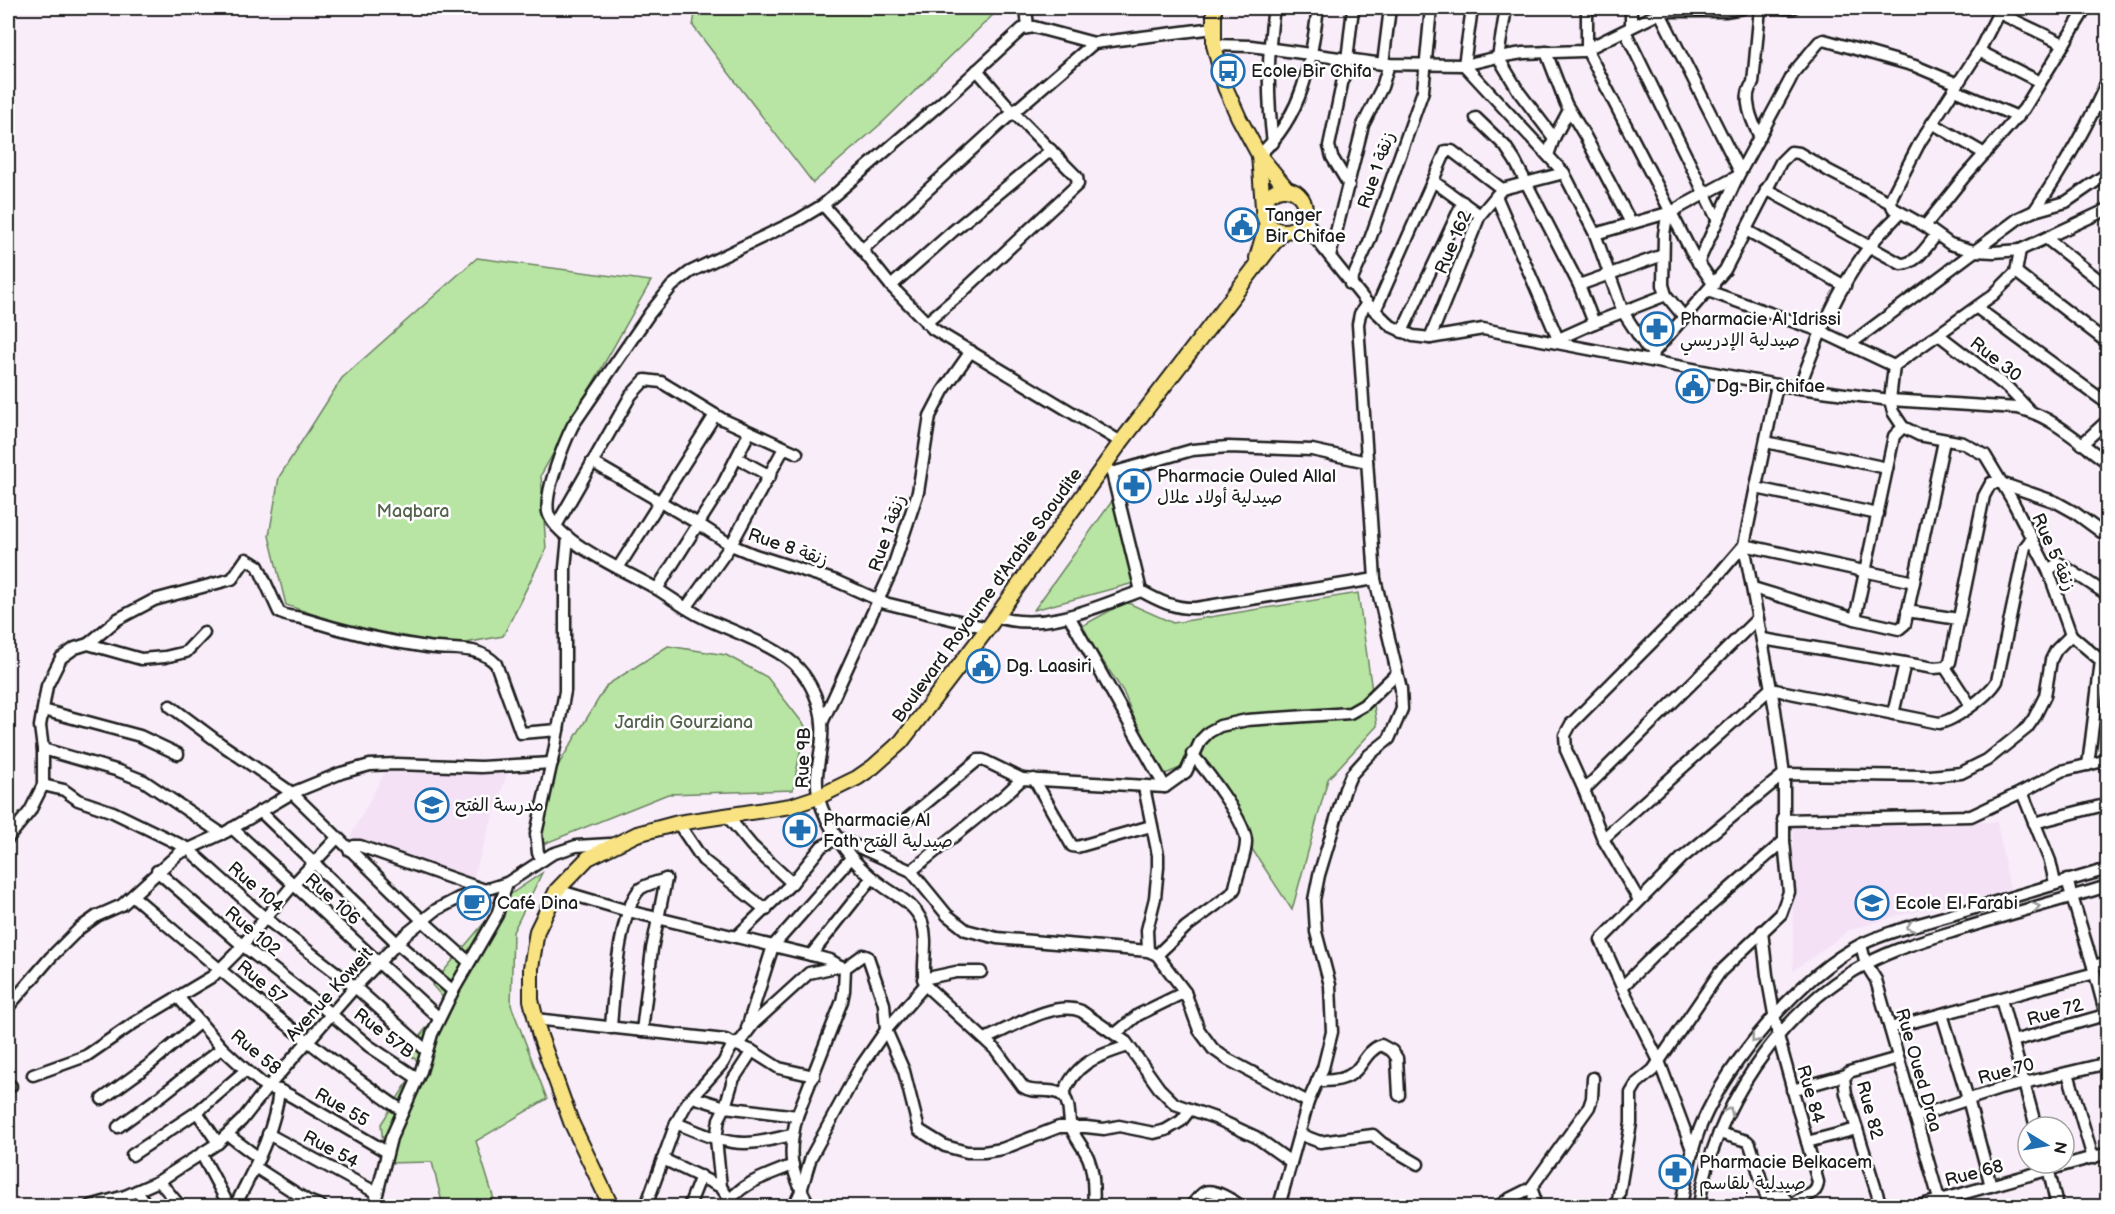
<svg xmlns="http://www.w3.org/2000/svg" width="2115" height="1214" font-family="'Balsamiq Sans','Playpen Sans Arabic',sans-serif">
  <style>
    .built { fill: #f4e1f6 }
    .green { fill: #b8e5a3; stroke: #6a8060; stroke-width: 1.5 }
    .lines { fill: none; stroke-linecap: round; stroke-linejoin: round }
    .minor-casing { stroke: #1c1c1c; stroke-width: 15 }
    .major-casing { stroke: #1c1c1c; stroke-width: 18 }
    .minor { stroke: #fff; stroke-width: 10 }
    .major { stroke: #f8e281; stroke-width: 14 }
    .oneway { stroke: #999 }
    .labels { text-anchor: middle; stroke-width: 5; stroke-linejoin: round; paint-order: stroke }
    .poi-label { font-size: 18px; fill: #1c1c1c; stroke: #fff; text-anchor: start }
    .street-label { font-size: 18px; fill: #1c1c1c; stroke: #fff }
    .park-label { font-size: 18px; fill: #53624b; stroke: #fff }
  </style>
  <rect width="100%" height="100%" fill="#f9edfa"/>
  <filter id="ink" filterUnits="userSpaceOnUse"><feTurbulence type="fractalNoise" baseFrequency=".0167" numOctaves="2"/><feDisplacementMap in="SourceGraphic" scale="12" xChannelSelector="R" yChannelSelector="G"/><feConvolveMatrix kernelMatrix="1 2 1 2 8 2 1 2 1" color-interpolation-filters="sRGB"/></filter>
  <g filter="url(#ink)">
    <!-- built -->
    <g class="built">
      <polygon points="385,772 507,774 472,881 350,837"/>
      <polygon points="1997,822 2010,890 1893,917 1850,930 1793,971 1793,823"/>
    </g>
    <!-- green -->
    <g class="green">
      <polygon points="696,8 994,8 993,15 883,122 813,183 693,26"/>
      <polygon points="477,258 651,281 541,475 546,549 503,636 422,651 286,605 269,536 279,477 342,378"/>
      <polygon points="1115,497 1134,583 1034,610"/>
      <polygon points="1358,593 1377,726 1328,779 1292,910 1195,762 1158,777 1123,691 1080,627 1126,602 1173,623"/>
      <polygon points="668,646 726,655 767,677 805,726 793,790 668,794 541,845 540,795 607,685"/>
      <polygon points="542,873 513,932 511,1005 547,1099 476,1141 496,1206 443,1206 432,1162 385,1163 381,1124 420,1063 407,1052 447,1002 432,985 505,898"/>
    </g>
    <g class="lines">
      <defs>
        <g id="minor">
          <polyline points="1026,8 1028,27"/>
          <polyline points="1472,8 1464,65 1564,173 1595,234 1623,312 1646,347 1654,352"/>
          <polyline points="1506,8 1498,57 1519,92 1554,138"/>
          <polyline points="1587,8 1587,50 1692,253 1714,285"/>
          <polyline points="1631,8 1631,26"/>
          <polyline points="1784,8 1793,8"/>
          <polyline points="1660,13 1740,172"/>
          <polyline points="1999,13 2064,44"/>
          <polyline points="1625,31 1717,219"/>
          <polyline points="1214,45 1251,46 1383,64 1464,65 1498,57 1523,53 1583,51 1660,13 1668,11 1725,11 1743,8"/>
          <polyline points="1979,51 2040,82"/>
          <polyline points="1546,52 1566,104 1585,136 1631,223"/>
          <polyline points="1383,64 1390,8"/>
          <polyline points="1954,90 2018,117"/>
          <polyline points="1476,118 1505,146 1515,161 1579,285 1594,323"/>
          <polyline points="1932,123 1985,154"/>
          <path d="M1760 137C1752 122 1741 96 1753 83L1760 8"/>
          <path d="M1273 143C1267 96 1267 55 1274 8"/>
          <path d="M1259 155C1303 116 1311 63 1318 8"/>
          <polyline points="1548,155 1554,138 1569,110"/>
          <polyline points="1433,181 1480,215"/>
          <polyline points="1349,185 1332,157 1329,146 1347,60 1353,8"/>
          <path d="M1766 189 1901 264C1917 264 1927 246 1936 235"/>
          <polyline points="1496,196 1558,339"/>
          <polyline points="1891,203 1892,196 1920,142 1979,51 2001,8"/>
          <polyline points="823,205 855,241 891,286 933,329 1121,442"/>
          <path d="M2034 211C2063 169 2088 126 2108 79"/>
          <polyline points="1671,212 1666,222 1664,234 1663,285 1666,295 1684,317"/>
          <path d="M1305 214 1315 238 1367 303 1391 326 1413 336 1430 338 1483 329 1777 385 1890 400 2017 408C2051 415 2080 443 2108 463"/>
          <polyline points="1925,226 1965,176 2024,109 2086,8"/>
          <polyline points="1293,229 1315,238"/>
          <polyline points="1746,230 1845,286"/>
          <polyline points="1595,234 1671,212 1738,176"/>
          <polyline points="2047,239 2108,287"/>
          <polyline points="862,250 1002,122 1094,43"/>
          <polyline points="1330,256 1363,125 1382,87 1389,64"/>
          <polyline points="1698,263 1738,176 1789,82 1794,72 1819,42 1824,40 1915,66 1958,84"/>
          <polyline points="2016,272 2108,343"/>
          <polyline points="1350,284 1369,242 1423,91 1431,8"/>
          <polyline points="1579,285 1663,255"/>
          <polyline points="891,286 952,232 1051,150"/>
          <polyline points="1708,291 1820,331 1894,366"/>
          <polyline points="1977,308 2108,404"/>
          <polyline points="1375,311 1446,151 1452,151 1502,189"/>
          <polyline points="926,323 959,295 1078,184 1077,177 1013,112 977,70"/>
          <polyline points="1402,332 1463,202"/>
          <polyline points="1939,335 2008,388 2030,411"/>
          <polyline points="1430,338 1480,215 1502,189 1564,173"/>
          <polyline points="1554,341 1594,323 1666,295"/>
          <polyline points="1849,345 2019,218 2034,211 2066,202 2108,173"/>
          <polyline points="1650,359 1654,352 1725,270 1781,162 1791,152 1799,153 1829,171 1891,203 1893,208 1925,226 1950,244 1974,251 1994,252 2020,250 2108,209"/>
          <path d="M1799 388C1817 339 1837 289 1869 247 1878 235 1890 224 1900 213"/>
          <polyline points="1766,442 1887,468"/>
          <polyline points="2082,444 2108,420"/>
          <polyline points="737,458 770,476"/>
          <polyline points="592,462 697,523 731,545 755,555 836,581 885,603 988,628"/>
          <path d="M1105 463 1112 473 1141 591C1159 601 1175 609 1196 608L1375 579"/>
          <polyline points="1112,473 1192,450 1228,447 1312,450 1367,462"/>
          <polyline points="1756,488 1878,514"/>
          <polyline points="556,526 631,395 645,380 661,382 722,419 797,453"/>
          <polyline points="618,568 715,415"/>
          <polyline points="2048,570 2059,563 2108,595"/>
          <polyline points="1753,588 1855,619 1899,629 1905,624 1944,441"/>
          <polyline points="657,589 721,488 749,433"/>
          <polyline points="686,608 731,545 784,448"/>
          <polyline points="1907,611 1958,619"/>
          <polyline points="1069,616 1165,787"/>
          <path d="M997 617C1046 632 1095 607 1141 591"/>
          <polyline points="1855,619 1894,436 1903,427"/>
          <polyline points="2071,635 2105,664"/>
          <polyline points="1763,639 1934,668 1945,667 1950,662 1984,496 1991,483 2001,483 2056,502 2074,512 2108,537"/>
          <path d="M88 644 118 619 154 600 232 579 246 559 258 566 279 612C286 617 293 616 301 618 342 631 384 641 427 647 451 651 477 644 496 664L521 733 558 730"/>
          <polyline points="1945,667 1970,705"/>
          <polyline points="170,706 221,744 292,793 422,920 469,962"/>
          <polyline points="43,710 140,736 178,754"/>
          <polyline points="1893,714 1905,663"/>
          <polyline points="822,723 892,570 918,492 930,416 943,391 971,351"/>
          <polyline points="43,749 119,771 144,781 222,834"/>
          <polyline points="2088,765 2101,661 2108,650"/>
          <polyline points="1034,779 1072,846 1077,847 1151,826"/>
          <polyline points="43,785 64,790 78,800 113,812 187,848 265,918 355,987 427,1051"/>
          <polyline points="1144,787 1158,855 1158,867 1155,898 1147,930 1148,951"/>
          <polyline points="1584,790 1758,618"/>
          <polyline points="2022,792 2050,861 2055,883"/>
          <polyline points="260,811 397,943 453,991"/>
          <polyline points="727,816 752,846 792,883"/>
          <polyline points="907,819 978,760 983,760 1022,779"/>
          <polyline points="1783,820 1971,816 2022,792 2061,771 2108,760"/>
          <polyline points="678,823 703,860 766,910"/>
          <polyline points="2034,823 2108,804"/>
          <polyline points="232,828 439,1018"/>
          <polyline points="8,838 30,811 43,785 43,749 40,726 47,686 61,658 75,648 88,644 141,659 165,657 186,652 204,633"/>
          <path d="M1603 839 1770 689 1939 723C1954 721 1989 695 1997 681L2025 547 2032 538"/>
          <polyline points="349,850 354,846 360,846 485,890"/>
          <polyline points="543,860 538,853 536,834 554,752 565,691 565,568 568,537"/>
          <polyline points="157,871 242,945 331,1014 369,1046 417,1078"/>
          <polyline points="911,871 1005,795 1022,779 1165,787 1186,772 1201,740 1209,732 1220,726 1247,720 1350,713 1364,705 1396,674"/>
          <polyline points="2067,880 2093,966 2108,1023"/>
          <polyline points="557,890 628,911 811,955 830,960 840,966"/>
          <path d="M133 896C220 970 308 1046 403 1111"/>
          <polyline points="1639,900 1603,839 1584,790 1566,750 1565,735 1571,724 1713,581 1744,545 1914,582"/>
          <path d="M1762 931 1767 975 1778 1036 1818 1182C1817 1199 1799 1194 1792 1206"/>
          <polyline points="736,937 792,883 822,846 839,838 911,871 947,915 966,930 997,938 1148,951 1157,955 1185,992 1199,1030 1213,1049 1227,1059 1308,1102"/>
          <polyline points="1861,945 1866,964 1876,980 1941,1206"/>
          <polyline points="811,955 872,878"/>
          <path d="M1157 955 1186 927 1231 894 1235 888C1237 874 1246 856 1246 842 1247 823 1206 770 1192 754"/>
          <polyline points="2093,966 2108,962"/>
          <polyline points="923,979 956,972 981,972"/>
          <polyline points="1622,987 1655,954 1784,841"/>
          <polyline points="178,997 222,1048 246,1070 267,1088 279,1090 291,1096 387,1152"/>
          <polyline points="2001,999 2036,1127"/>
          <polyline points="8,1007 51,957 80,928 97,916 122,905 178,854 226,832 292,793 341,773 370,765 396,764 481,767 552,763"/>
          <polyline points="1942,1014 1968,1099 1991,1186"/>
          <polyline points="535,1019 725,1040 752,1051 779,1068 814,1076"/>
          <path d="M611 1028C613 998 619 910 640 889 646 884 658 882 666 879"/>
          <polyline points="747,1028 773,946 851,858"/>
          <polyline points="1890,1028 2095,973"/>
          <polyline points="642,1031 652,949 666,879"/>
          <polyline points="1115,1034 1138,1015 1185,992"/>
          <path d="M985 1039C1011 1028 1054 1000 1081 1011L1126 1042 1159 1088 1175 1104 1215 1118 1256 1137 1291 1162"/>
          <polyline points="2013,1041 2105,1015"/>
          <polyline points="2068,1073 2093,1158"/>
          <polyline points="33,1075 86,1056 134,1023 213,976 236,953 293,885 337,838"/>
          <path d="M1317 1081C1327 1081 1341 1081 1350 1075 1363 1068 1364 1052 1381 1045L1392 1051 1397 1058 1399 1095"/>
          <polyline points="8,1088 11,1086"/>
          <polyline points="1792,1090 1846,1075"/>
          <path d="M1063 1096C1074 1063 1097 1056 1128 1046"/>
          <polyline points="693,1097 725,1107 797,1116"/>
          <polyline points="102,1099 149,1065 200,1022"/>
          <polyline points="197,1112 218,1143"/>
          <polyline points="1915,1117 2000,1089 2108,1063"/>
          <path d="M676 1123C698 1132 721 1143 745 1143 761 1143 777 1138 792 1135"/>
          <polyline points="118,1127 162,1095 222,1048"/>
          <polyline points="1719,1133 1747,1141 1750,1144 1766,1196 1769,1197 1782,1195 1791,1206"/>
          <polyline points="268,1134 377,1193"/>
          <polyline points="1299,1134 1320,1142 1373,1135 1382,1143 1418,1164"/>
          <polyline points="228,1135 259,1158"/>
          <polyline points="1807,1142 1857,1129"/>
          <polyline points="1693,1152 1659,1061 1622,987 1601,940 1682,858 1784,774 1930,776 1961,773 1987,760 2027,728 2034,718 2045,696 2051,660 2056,650 2071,635 2048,570 2012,500 1985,455 1963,443 1919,435 1903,427 1893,412 1890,400 1894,366 1993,295 2016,272 2020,250"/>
          <polyline points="132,1155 197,1112 246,1070"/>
          <polyline points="202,1155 229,1206"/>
          <polyline points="663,1159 721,1187"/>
          <polyline points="2047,1163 2057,1206"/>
          <polyline points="255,1167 308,1201 321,1206"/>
          <polyline points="159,1181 180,1206"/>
          <polyline points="137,1191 147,1206"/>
          <polyline points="90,1206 125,1196 159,1181 218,1143 242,1120 267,1088 355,987 405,935 436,910 459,898 507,883 552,854 576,846 610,844"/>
          <path d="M235 1206C253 1170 275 1132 279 1090"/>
          <polyline points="374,1206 391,1138 421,1071 432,1034 453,991 497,915 507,883"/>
          <polyline points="646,1206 676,1123 687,1103 723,1063 731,1048 742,1039 754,1023 809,973 840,966 845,968"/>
          <polyline points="689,1206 701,1176"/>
          <path d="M726 1206C739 1183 769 1175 793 1165"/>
          <polyline points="734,1206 721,1187 716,1139 719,1119 725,1107 733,1080 752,1051"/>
          <polyline points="794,1206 801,1191 811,1157 859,1069 886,1030 925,985"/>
          <path d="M810 1206C790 1172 787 1154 797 1116L842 1001 844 991 845 968 863 955 868 957 884 1004 886 1030 904 1071 919 1130 945 1146 967 1152H984L1002 1149 1059 1127H1086L1104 1129 1119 1126 1154 1133 1166 1130 1181 1121 1189 1111"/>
          <path d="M1094 1206C1093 1191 1095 1175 1089 1160 1085 1148 1075 1139 1071 1127 1068 1118 1071 1103 1063 1096 1051 1086 1034 1095 1023 1087L996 1050 925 985C921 964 929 942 922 922 914 902 895 896 879 883 854 865 833 837 822 808 809 773 825 755 822 723 821 705 811 682 799 669 780 647 731 631 704 618 687 610 673 599 657 589 632 574 554 541 548 512 544 493 564 443 573 425L650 313 672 286 690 272 798 220 823 205 948 97 1022 29 1034 27 1094 43 1214 28"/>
          <path d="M1191 1206C1195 1202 1200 1194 1205 1192 1213 1188 1234 1201 1241 1206"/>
          <polyline points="1279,1206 1308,1102 1323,1068 1332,1032 1330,985 1316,932 1314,900 1319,875 1345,789 1351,775 1369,755 1389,739 1402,709 1401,689 1375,579 1358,324 1360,314 1367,303"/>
          <polyline points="1499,1206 1507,1200 1531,1188"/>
          <polyline points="1532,1206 1534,1196 1531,1188 1589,1107 1592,1098 1593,1078"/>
          <polyline points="1617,1206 1631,1123 1631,1093 1637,1083 1653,1070 1720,972 1781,914 1789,892 1784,841 1784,774 1775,710 1744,545 1777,385"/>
          <path d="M1681 1206C1686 1179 1691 1149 1702 1123 1729 1061 1799 977 1860 945 1888 931 1921 924 1951 915 2003 900 2055 884 2108 869"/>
          <path d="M1699 1206C1712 1111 1780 1009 1866 964 1894 949 1925 940 1955 931 2006 915 2057 901 2108 886"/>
          <polyline points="1881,1206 1846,1094 1844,1078 1849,1072 1898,1058"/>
          <polyline points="1918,1206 2108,1153"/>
        </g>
        <g id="major">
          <polyline points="1214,8 1214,45 1225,87 1239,118 1259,155 1287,189"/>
          <polyline points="1259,155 1263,207"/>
          <circle cx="1284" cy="210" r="21"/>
          <polyline points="1257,258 1267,223"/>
          <polyline points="611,1206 571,1122 540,1036 531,1000 531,968 537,931 557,890 588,858 637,834 678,823 791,806 818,797 857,778 873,767 901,742 988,628 1121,442 1283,231"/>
        </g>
      </defs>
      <!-- minor casing -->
      <use href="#minor" class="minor-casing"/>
      <!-- major casing -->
      <use href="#major" class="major-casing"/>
      <!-- minor -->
      <use href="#minor" class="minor"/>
      <!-- major -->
      <use href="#major" class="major"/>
    </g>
    <!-- one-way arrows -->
    <defs><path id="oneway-chevron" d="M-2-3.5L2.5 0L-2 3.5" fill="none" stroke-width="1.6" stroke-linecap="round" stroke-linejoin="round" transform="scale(1.5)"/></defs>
    <g class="oneway">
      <use href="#oneway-chevron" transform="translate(2036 907) rotate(-14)"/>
      <use href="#oneway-chevron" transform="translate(1910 927) rotate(162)"/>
      <use href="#oneway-chevron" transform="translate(1755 1039) rotate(129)"/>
      <use href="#oneway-chevron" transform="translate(1729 1111) rotate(-64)"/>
    </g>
  </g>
  <!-- icons -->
  <defs>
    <symbol id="bus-ring" viewBox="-11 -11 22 22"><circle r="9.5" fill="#fff" stroke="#1f6fb2" stroke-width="1.5"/><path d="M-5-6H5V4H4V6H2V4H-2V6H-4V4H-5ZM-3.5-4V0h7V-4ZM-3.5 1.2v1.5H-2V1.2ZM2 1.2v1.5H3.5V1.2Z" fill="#1f6fb2"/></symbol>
    <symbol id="civic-ring" viewBox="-11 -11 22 22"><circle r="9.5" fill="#fff" stroke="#1f6fb2" stroke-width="1.5"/><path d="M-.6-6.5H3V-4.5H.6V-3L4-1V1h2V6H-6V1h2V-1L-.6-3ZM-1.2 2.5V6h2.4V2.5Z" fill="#1f6fb2"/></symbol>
    <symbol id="pharmacy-ring" viewBox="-11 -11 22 22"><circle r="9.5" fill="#fff" stroke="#1f6fb2" stroke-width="1.5"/><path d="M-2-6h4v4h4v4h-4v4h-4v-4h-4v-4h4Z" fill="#1f6fb2"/></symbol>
    <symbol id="school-ring" viewBox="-11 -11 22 22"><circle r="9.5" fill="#fff" stroke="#1f6fb2" stroke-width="1.5"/><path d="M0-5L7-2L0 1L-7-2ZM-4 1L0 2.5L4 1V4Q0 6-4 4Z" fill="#1f6fb2"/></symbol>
    <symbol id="cafe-ring" viewBox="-11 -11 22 22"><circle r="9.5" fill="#fff" stroke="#1f6fb2" stroke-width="1.5"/><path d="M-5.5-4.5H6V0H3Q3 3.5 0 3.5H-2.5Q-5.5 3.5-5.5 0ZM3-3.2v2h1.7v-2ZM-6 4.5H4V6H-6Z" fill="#1f6fb2"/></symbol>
  </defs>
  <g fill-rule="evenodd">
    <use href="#bus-ring" x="1209" y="52" width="38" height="38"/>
    <use href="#civic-ring" x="1223" y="206" width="38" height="38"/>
    <use href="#pharmacy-ring" x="1638" y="310" width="38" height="38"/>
    <use href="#civic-ring" x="1674" y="367" width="38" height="38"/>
    <use href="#pharmacy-ring" x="1115" y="467" width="38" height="38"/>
    <use href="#civic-ring" x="964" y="647" width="38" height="38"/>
    <use href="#school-ring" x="413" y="786" width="38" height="38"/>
    <use href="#pharmacy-ring" x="781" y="811" width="38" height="38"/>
    <use href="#cafe-ring" x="455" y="884" width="38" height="38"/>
    <use href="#school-ring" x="1853" y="884" width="38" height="38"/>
    <use href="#pharmacy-ring" x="1657" y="1153" width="38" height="38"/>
  </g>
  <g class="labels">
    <!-- poi labels -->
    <g class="poi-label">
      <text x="1251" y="77">Ecole Bir Chifa</text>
      <text x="1265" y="221">Tanger<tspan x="1265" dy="21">Bir Chifae</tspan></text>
      <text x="1680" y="325">Pharmacie Al Idrissi<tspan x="1680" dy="21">صيدلية الإدريسي</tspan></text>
      <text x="1716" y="392">Dg. Bir chifae</text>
      <text x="1157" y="482">Pharmacie Ouled Allal<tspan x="1157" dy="21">صيدلية أولاد علال</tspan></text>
      <text x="1006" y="672">Dg. Laasiri</text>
      <text x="455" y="811">مدرسة الفتح</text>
      <text x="823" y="826">Pharmacie Al<tspan x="823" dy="21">Fath صيدلية الفتح</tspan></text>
      <text x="497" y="909">Café Dina</text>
      <text x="1895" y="909">Ecole El Farabi</text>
      <text x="1699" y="1168">Pharmacie Belkacem<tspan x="1699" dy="21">صيدلية بلقاسم</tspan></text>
    </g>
    <!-- street labels -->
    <g class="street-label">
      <text transform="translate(1376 170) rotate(-71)" y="6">Rue 1 زنقة</text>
      <text transform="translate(1453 242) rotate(-67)" y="6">Rue 162</text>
      <text transform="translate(1996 359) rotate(38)" y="6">Rue 30</text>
      <text transform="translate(887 533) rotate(-71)" y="6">Rue 1 زنقة</text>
      <text transform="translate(788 547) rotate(19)" y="6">Rue 8 زنقة</text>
      <text transform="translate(2054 552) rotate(66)" y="6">Rue 5 زنقة</text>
      <text transform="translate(987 595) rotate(-54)" y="6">Boulevard Royaume d'Arabie Saoudite</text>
      <text transform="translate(803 758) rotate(-88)" y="6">Rue 9B</text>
      <text transform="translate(256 887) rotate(41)" y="6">Rue 104</text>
      <text transform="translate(333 899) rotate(42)" y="6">Rue 106</text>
      <text transform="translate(253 931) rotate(40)" y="6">Rue 102</text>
      <text transform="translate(262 982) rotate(39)" y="6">Rue 57</text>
      <text transform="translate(329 994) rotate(-48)" y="6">Avenue Koweit</text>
      <text transform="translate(2055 1012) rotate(-16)" y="6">Rue 72</text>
      <text transform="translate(384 1033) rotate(37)" y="6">Rue 57B</text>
      <text transform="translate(256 1052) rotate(40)" y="6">Rue 58</text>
      <text transform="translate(1919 1070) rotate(74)" y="6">Rue Oued Draa</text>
      <text transform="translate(2006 1071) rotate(-15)" y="6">Rue 70</text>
      <text transform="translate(1811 1094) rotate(74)" y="6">Rue 84</text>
      <text transform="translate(342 1107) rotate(30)" y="6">Rue 55</text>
      <text transform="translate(1870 1110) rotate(75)" y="6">Rue 82</text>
      <text transform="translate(331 1149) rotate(28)" y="6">Rue 54</text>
      <text transform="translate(1974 1173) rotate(-15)" y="6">Rue 68</text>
    </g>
    <!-- park labels -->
    <g class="park-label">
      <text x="413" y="517">Maqbara</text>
      <text x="684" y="728">Jardin Gourziana</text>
    </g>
  </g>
  <!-- margin -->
  <rect width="2115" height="1214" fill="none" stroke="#fff" stroke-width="30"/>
  <rect x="15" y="15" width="2085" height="1184" fill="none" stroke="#1c1c1c" stroke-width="2" filter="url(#ink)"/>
  <!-- north arrow -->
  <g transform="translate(2046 1145) rotate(101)"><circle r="28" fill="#ffffff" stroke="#a4a4a4" stroke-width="1.5"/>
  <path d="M0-4.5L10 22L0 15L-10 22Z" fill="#1f6fb2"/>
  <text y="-9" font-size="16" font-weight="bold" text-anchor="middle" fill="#1c1c1c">N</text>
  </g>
</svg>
